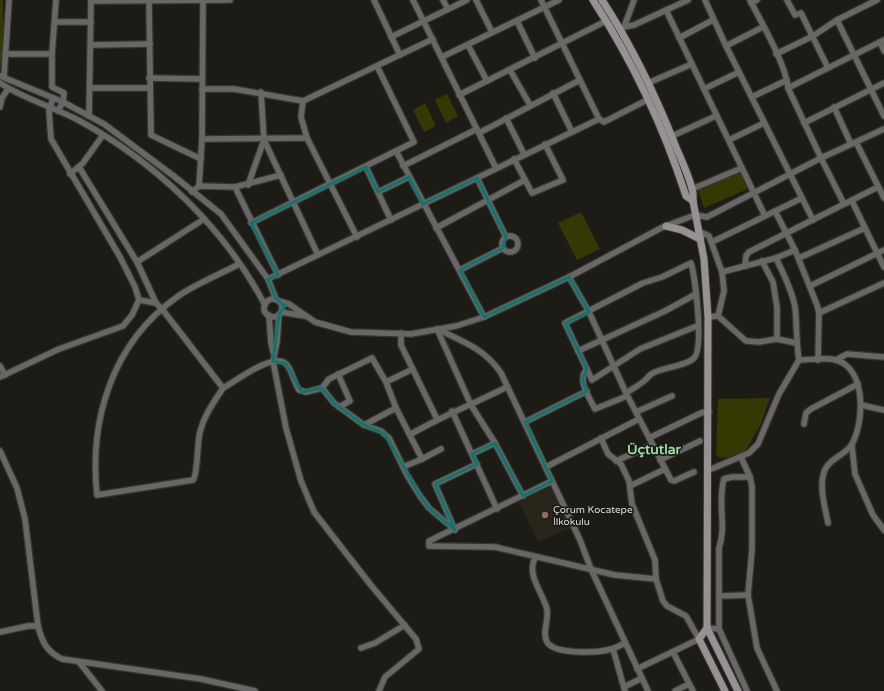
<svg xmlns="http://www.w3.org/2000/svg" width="884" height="691" font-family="'Varela Round',sans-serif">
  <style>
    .built { fill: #28251b }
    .green { fill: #353803 }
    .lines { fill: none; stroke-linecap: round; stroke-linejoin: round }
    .street-casing { stroke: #383631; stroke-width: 8 }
    .secondary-casing { stroke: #383631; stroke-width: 9 }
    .street { stroke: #696666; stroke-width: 5.5 }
    .secondary { stroke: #969192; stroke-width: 7 }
    .marked { fill: none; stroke: #0f766e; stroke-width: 3; stroke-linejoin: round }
    .education-dot { fill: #8d6e63; stroke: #1d1b16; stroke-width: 1.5 }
    .labels { text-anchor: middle; stroke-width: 3.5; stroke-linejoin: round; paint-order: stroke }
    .poi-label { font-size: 10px; fill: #dddcd9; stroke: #1d1b16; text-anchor: start }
    .district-label { font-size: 14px; font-weight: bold; fill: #96d9a4; stroke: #1d1b16 }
  </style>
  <rect width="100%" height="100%" fill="#1d1b16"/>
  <!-- built -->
  <polygon class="built" points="550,486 571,528 538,542 519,503"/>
  <!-- green -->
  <g class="green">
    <polygon points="0,0 3,0 3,67 0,66"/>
    <polygon points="447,94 458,116 446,123 435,100"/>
    <polygon points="425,103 436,126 424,132 413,110"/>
    <polygon points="741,172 750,188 704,208 698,189"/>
    <polygon points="581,212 600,249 577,260 558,223"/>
    <path d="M770 398 761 424 745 452C737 454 723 462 716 455L718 399Z"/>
  </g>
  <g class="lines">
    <defs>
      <g id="street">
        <polyline points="56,0 52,54 52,87 64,93 63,102 58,111"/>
        <polyline points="374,0 400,55"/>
        <polyline points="413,0 496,168"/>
        <polyline points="443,0 448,9"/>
        <polyline points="476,0 492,32"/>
        <polyline points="541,0 599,119 604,122 647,100"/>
        <polyline points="705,0 726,46 813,220"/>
        <polyline points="787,0 795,15 801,13 828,68"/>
        <polyline points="91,1 230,0"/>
        <polyline points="149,1 151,135 201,159"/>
        <polyline points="751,3 757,0"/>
        <polyline points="666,10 765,216"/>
        <polyline points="837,20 877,0"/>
        <polyline points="517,21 535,58"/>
        <polyline points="55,22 91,22"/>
        <polyline points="624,27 634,0"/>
        <polyline points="621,29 624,27 634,25 688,0"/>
        <polyline points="391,37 467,0"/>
        <polyline points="679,38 713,20"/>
        <polyline points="880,42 884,51"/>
        <polyline points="91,45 150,44"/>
        <polyline points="468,45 487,81"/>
        <polyline points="726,46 763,27"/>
        <polyline points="5,54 52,54"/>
        <polyline points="776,54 813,36 837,20 884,116"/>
        <polyline points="442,57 559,0"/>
        <polyline points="510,70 530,105"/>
        <polyline points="0,76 63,102 104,124 175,177 221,214 268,279 276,299"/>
        <polyline points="4,77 9,0"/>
        <polyline points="149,78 202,79"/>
        <path d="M0 83C24 99 54 107 80 121 156 163 224 227 265 305"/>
        <polyline points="648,83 692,64"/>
        <polyline points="91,88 149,88"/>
        <polyline points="788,88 884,40"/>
        <polyline points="202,89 234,89 303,101 433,39"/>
        <polyline points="704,89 739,72"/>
        <polyline points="261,92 264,140 318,255"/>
        <polyline points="553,93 572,132"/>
        <polyline points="459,95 606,21"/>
        <polyline points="752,97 787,80"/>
        <polyline points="303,101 301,117 307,138 357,237"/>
        <polyline points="0,107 2,98 8,89"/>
        <polyline points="834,107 851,144"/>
        <polyline points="89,116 91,0"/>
        <polyline points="506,118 524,154"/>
        <polyline points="804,123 884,83"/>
        <polyline points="479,133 580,80"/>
        <polyline points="672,136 716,116"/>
        <polyline points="202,139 307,138"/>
        <polyline points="729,140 764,123"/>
        <polyline points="856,142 884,198"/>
        <polyline points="396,151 484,317"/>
        <polyline points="514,159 532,193 563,180 545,144"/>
        <polyline points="403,166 477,129"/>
        <polyline points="79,167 137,262 156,303"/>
        <polyline points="366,167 391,220"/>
        <polyline points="70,174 83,163 103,135"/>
        <polyline points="477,178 506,237"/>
        <polyline points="248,185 264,140"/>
        <polyline points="199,186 202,139 203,1"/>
        <polyline points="235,187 278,275"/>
        <polyline points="692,189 742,168"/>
        <polyline points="192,192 199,186 235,187 281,175"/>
        <polyline points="378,192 409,177"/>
        <polyline points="852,201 865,228"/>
        <polyline points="844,204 821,158 884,129"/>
        <polyline points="775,211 795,250 817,305 819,313 818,360"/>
        <polyline points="251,223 414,142 377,66"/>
        <polyline points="436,228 525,180"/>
        <polyline points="698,231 709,236 722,272 724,291 718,316 708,317"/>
        <circle cx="510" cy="244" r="8"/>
        <polyline points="712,242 802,198"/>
        <path d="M776 258C783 273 792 290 795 307 797 325 796 342 799 360"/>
        <polyline points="799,258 865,228 884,267"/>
        <polyline points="762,261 773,282 777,307 777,339"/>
        <polyline points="137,262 204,219"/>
        <polyline points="745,266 746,256 749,252 878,187"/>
        <polyline points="460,270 503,248"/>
        <polyline points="722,272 776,258 795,250"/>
        <polyline points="569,277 589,312 626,393 671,480 674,481 694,472"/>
        <polyline points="268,279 599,119"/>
        <polyline points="810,286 884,250"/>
        <circle cx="273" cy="308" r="9"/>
        <path d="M139 300 156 303 162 309 223 388C235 382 275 350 287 365 292 371 294 382 299 390L306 392 322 388 334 403 364 425 396 408"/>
        <path d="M279 301 289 304 315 322 351 332 411 334 456 326 484 317 569 277 663 227 695 215 707 217 821 158 788 88C786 64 761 22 750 0"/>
        <polyline points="281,312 305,316"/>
        <polyline points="819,313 884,283"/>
        <polyline points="279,314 277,342 273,361 286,428 301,481 314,512 370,584 416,639 419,649 385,677 379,691"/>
        <polyline points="269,315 271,343 273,352"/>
        <polyline points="718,316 746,341 759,342 777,339 796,343"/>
        <path d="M437 329C462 341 485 349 501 373L580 540 591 569 648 691"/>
        <polyline points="437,329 471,405 495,443 523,496"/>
        <polyline points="401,333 401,345 437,419"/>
        <polyline points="578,351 665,311 696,294"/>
        <polyline points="836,360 847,354 884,357"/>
        <polyline points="0,366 5,375"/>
        <path d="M587 369C576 380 590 398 595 409L627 396"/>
        <polyline points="338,374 350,401 339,407"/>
        <polyline points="0,377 59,349 123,326 132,315 139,300 135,287 120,257 51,139 49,111 53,98"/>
        <polyline points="386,382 413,369"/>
        <path d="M223 388C214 402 204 415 200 432 197 442 198 474 193 480L97 495C89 420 112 343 177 297 195 284 219 275 239 264"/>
        <polyline points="322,388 329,379 372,358 386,382 396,408 422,459 441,449"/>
        <path d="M626 393C632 389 638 386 644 381 647 379 649 375 653 373 665 367 682 367 693 359 705 351 695 277 691 263L662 277 643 283 565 323 592 380 640 349 697 326"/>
        <polyline points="861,405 884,410"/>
        <polyline points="452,411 497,509"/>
        <polyline points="636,412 672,396"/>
        <polyline points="525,422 587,391"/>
        <polyline points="804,424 806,413 811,409 858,384"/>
        <polyline points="364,425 381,431 389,438 407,475 420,496 429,508 455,530"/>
        <path d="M411 434C442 416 475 403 507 387"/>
        <polyline points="601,438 608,454 621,464 629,481 632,504 655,560 656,579 663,601 667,606 686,616 699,639 637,669"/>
        <polyline points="649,438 701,413 709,411"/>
        <polyline points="852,446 855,474 873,515 884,530"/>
        <path d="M0 451 17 488 25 519 38 626C42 642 47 652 62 659L201 679 255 691"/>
        <polyline points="472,454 495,443"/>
        <polyline points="741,457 750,477 752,487 752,549 748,595 757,648 777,691"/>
        <polyline points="660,460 700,441"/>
        <polyline points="616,461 652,445"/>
        <polyline points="403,467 422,459"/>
        <polyline points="546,467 639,419"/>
        <path d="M709 470 749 453 758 444 779 394 799 360C810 360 825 357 836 360 867 369 864 423 852 444 846 455 828 459 824 472 819 487 825 507 828 523"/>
        <polyline points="552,481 429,541 429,546 495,547 615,575 656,579"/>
        <polyline points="630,486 665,469"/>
        <polyline points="454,528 435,484 477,464"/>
        <path d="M535 558C527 574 540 589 546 606 551 617 541 631 547 642 555 655 598 653 611 649 616 648 621 645 625 643"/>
        <polyline points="719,596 748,595"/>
        <polyline points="707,628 719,629"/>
        <polyline points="0,632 28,626 38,626"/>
        <polyline points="361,648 375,643 405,625"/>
        <polyline points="613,649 625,691"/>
        <polyline points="673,652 693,691"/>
        <polyline points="79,662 102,691"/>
        <polyline points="624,687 642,678"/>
        <polyline points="675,691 689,684"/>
        <path d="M747 691 719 629V548C727 526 717 502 724 479L732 477H750"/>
      </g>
      <g id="secondary">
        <path d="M593 0C632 60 664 128 686 196L693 201"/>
        <path d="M602 0C632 46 656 96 676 147 682 162 690 177 693 193V201L704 259 708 317 707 628 738 691"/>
        <polyline points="666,226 682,230 700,239"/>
        <polyline points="707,628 699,639 725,691"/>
      </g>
    </defs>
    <!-- street casing -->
    <use href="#street" class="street-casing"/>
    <!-- secondary casing -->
    <use href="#secondary" class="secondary-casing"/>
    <!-- street -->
    <use href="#street" class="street"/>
    <!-- secondary -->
    <use href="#secondary" class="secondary"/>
  </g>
  <!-- marked area -->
  <path class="marked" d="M366 167 378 192 409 177 423 204 477 178 506 237 503 248 460 270 484 317 569 277 589 312 565 323 587 369 582 379 587 391 525 422 552 481 523 496 495 443 472 454 477 464 435 484 455 530 429 508 420 496 385 434 364 425 334 403 322 388 302 392 286 364 273 361 279 314 285 306 276 299 268 279 278 275 251 223Z"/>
  <!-- markers -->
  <circle class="education-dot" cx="545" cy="515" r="4"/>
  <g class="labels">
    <!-- poi labels -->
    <g class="poi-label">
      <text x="553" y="513">Çorum Kocatepe<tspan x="553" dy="12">İlkokulu</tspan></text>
    </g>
    <!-- district labels -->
    <g class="district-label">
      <text x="654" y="454">Üçtutlar</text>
    </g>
  </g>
</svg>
